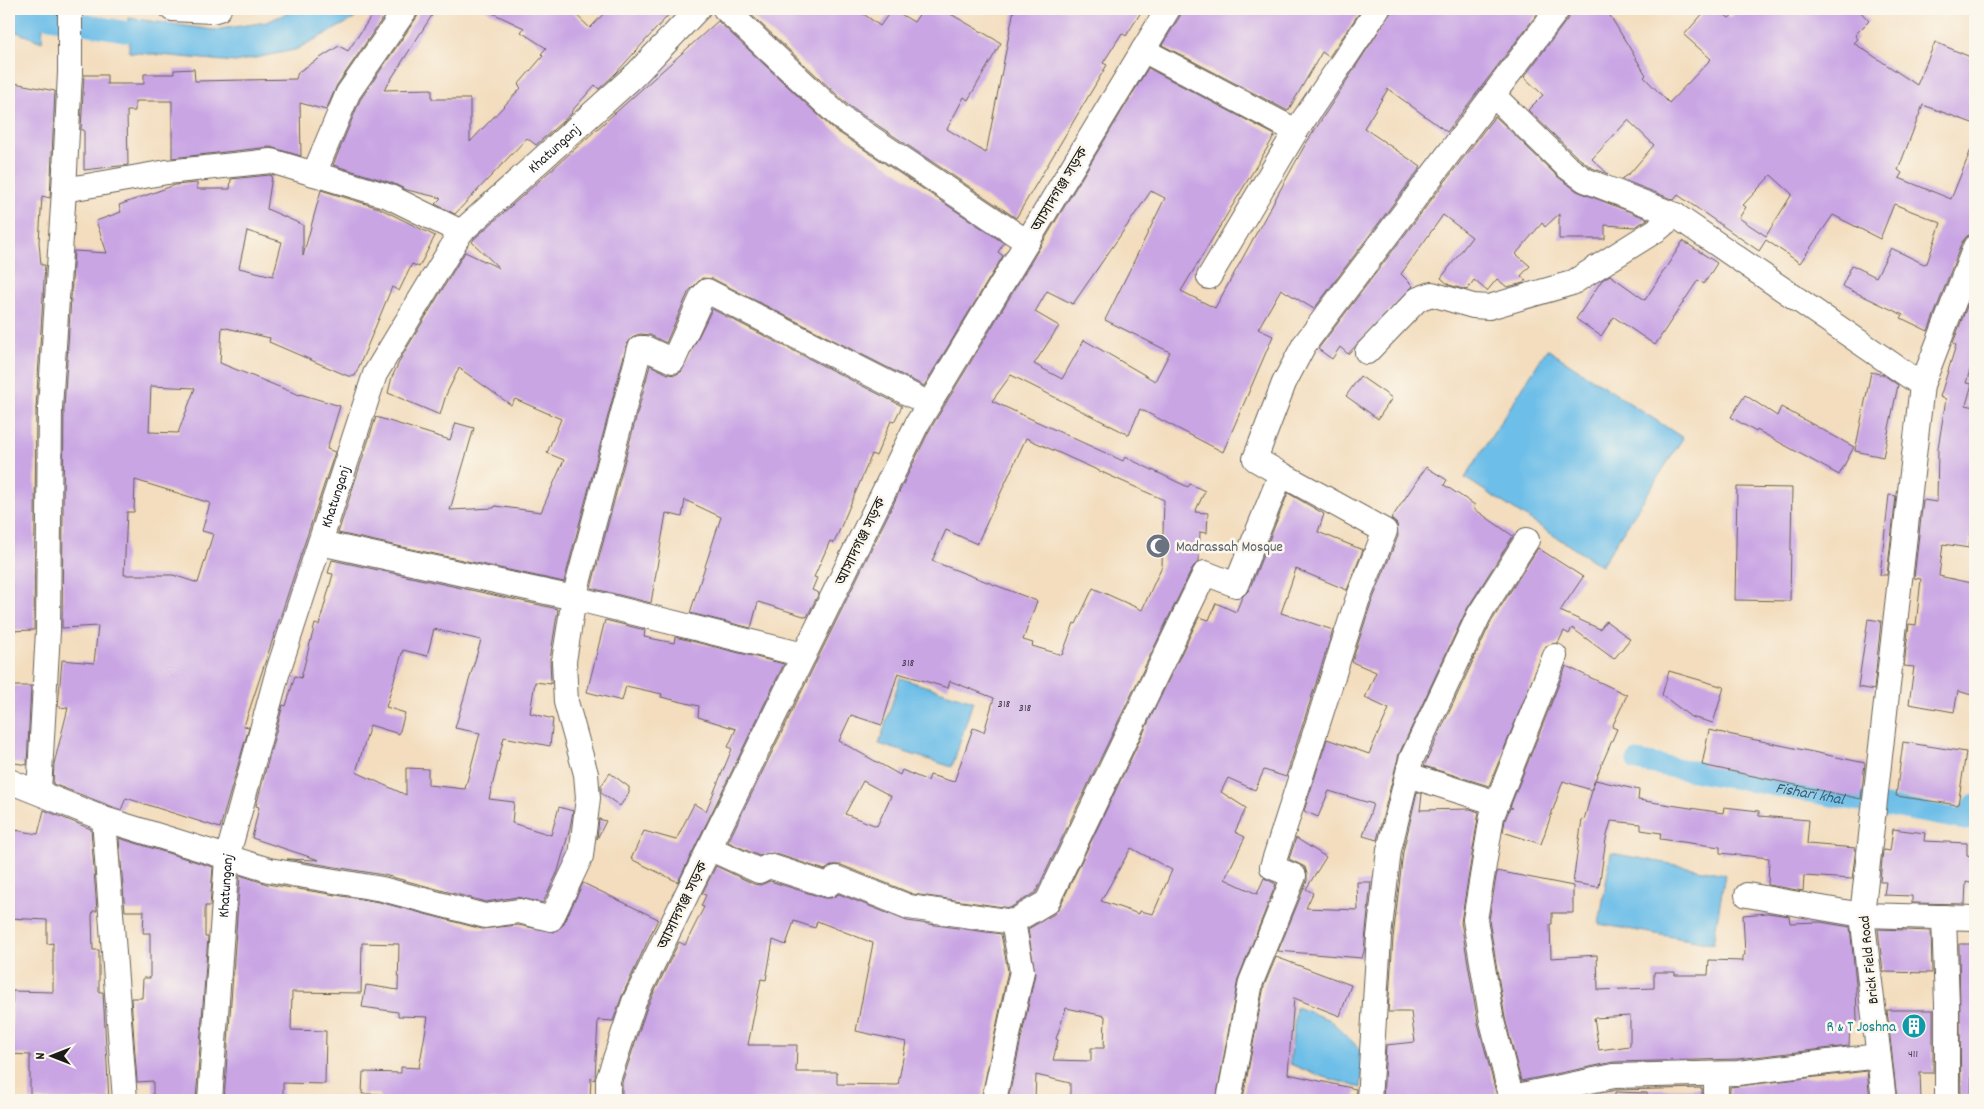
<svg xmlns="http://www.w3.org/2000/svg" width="1984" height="1109" font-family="Dekko,'Noto Sans Bengali',sans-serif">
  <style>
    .water { fill: #6dbee8; stroke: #446d82 }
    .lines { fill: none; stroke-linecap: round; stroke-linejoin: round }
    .canal { stroke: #6dbee8; stroke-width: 21 }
    .building { fill: #c9a5e4; fill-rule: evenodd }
    .minor-casing { stroke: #676055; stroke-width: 26 }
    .minor { stroke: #fff; stroke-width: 24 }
    .labels { text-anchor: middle; stroke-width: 5; stroke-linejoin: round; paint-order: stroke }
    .number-label { font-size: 12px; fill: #473e4e }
    .street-label { font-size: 15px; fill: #1c1c1c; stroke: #fbf7ec }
    .worship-label { font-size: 15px; fill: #5b616d; stroke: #fbf7ec; text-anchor: start }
    .culture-label { font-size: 15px; fill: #0d838f; stroke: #fbf7ec; text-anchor: end }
    .water-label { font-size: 16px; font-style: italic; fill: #3c5d6e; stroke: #fbf7ec }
  </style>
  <rect width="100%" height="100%" fill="#fbf7ec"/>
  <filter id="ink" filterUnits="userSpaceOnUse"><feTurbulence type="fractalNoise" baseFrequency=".02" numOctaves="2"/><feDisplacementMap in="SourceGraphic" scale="10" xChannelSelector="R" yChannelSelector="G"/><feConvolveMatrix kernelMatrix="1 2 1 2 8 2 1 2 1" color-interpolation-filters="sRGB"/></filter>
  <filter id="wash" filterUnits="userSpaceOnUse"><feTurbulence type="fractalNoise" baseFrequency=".0096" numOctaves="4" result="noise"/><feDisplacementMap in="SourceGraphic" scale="20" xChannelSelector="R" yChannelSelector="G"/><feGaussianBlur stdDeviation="1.12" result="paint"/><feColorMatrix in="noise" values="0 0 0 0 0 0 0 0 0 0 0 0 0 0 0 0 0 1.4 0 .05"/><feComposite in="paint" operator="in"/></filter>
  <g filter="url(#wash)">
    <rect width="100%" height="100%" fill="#f3ddbe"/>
    <!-- water -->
    <g class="water">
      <polygon points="9,9 44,9 42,42 9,29"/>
      <polygon points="296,9 364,9 354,19 295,50 235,62 129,52 129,18 214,30 267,22"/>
      <polygon points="1547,349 1683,438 1601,566 1465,478"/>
      <polygon points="900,678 973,701 952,767 879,744"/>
      <polygon points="1611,853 1725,874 1713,944 1599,924"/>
      <polygon points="1296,1007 1330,1020 1363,1052 1361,1088 1314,1074 1290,1064"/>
    </g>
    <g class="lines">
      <!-- canal -->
      <g class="canal">
        <polyline points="9,11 129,32"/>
        <path id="s1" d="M1637 761 1965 820 1975 804"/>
      </g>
    </g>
    <g id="blocks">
      <!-- building -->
      <g class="building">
        <polygon points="376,9 389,9 337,85 326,110 300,103 301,156 270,147 172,158 172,101 135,101 135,111 127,111 128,165 84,170 84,130 81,130 84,75 107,75 107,84 144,84 144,74 174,74 174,70 194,69 195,81 296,79 298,72 339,46 348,51"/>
        <polygon points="420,9 436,9 384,90 432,89 432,99 470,99 470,142 521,88 518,85 543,56 541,54 546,48 521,32 524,28 484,9 570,9 590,28 608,9 674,9 616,73 599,89 595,85 571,112 572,113 536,145 527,138 455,214 435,204 441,198 407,190 392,183 333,165 360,100 417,17"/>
        <polygon points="745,9 857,9 880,26 892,9 914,22 923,9 942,9 1001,43 968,100 964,97 947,129 986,153 1014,9 1143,9 1126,36 1122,33 1103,63 1107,65 1016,218 849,106"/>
        <polygon points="1182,9 1362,9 1329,57 1322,52 1288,111 1162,45 1180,16"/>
        <path d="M1393 9H1541L1447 132 1388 89 1364 128 1421 167 1314 309 1281 289 1258 329 1273 336 1223 452 1140 409 1129 435 1011 375 992 401 1123 461 1125 457 1188 487 1190 484 1205 491 1195 512 1208 513 1207 533 1200 532 1199 561 1193 567 1036 892 1010 908 913 894 841 865H833L825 870 773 853 759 856 728 842 929 431 1148 68 1275 135 1181 291 1215 308 1305 145ZM1151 191 1165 198 1105 320 1170 352 1155 381 1084 340 1062 379 1034 364 1059 326 1035 312 1047 291 1073 304ZM1026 438 1164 500 1162 566 1142 610 1093 588 1076 624 1074 623 1062 655 1032 646 1033 643 1023 640 1037 601 932 561 946 530 977 544ZM898 673 948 688 950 681 994 698 984 732 973 728 954 782 930 775 928 781 902 770 900 775 839 741 851 715 882 725ZM863 781 891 796 877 826 845 814Z"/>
        <path d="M1571 9H1606L1646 75 1644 77 1669 103 1711 59 1684 35 1707 9H1718L1729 18 1741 9H1858L1869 21 1855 35 1858 39 1854 43 1917 85 1935 42 1975 59V124L1923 105 1898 170 1902 173 1899 178 1951 199 1975 140V234L1967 236 1962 242 1928 331 1901 318 1903 315 1842 286 1852 265 1876 277 1891 248 1924 264 1927 263 1941 223 1894 204 1880 239 1833 215 1800 263 1766 240 1759 251 1678 195 1674 200 1621 179 1630 173 1654 145 1628 120 1592 159 1608 174 1592 168 1576 156 1528 110 1543 95 1524 77 1569 17ZM1771 175 1792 194 1766 236 1739 218 1746 207 1743 205Z"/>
        <polygon points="718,21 832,128 1004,243 998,252 1003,256 924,386 713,279 702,278 689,291 666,343 650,335 640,334 634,336 627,344 564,582 338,533 376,417 450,440 456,423 474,428 450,510 494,508 495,506 541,512 564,460 547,453 561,419 515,399 511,405 459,368 446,395 440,415 388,393 392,377 402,356 465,252 499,268 472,242 474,239"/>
        <polygon points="9,82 55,91 50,198 42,196 39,242 41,265 45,265 36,408 34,630 9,631"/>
        <polygon points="1495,116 1558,177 1577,191 1648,219 1635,227 1605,225 1605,239 1559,239 1559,214 1545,227 1542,223 1516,254 1530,266 1521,276 1526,280 1524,283 1507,287 1497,279 1487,291 1474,280 1467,290 1449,285 1441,278 1472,237 1443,215 1401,274 1413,286 1348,354 1340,347 1332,359 1318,349"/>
        <path d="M270 175 272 176 267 209 303 225V256L321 190 379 208 435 236 419 267 412 264 399 291 392 287 355 376H348L269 342 270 338 222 327 220 363 299 395 300 394 340 406 327 449 335 452 244 726 249 727 220 828 126 798 121 810 53 784 54 764 68 708 58 707 62 660 94 663 98 626 62 628 64 408 74 251 107 253 96 221 121 212 119 205 175 185 197 183V189H230L231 179ZM247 231 282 242 273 276 239 268ZM151 386 195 388 178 433 149 432ZM135 480 210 503 202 531 213 534 198 583 173 575H124L127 512H134Z"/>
        <polygon points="1683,241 1717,263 1704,284 1698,280 1655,345 1614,317 1601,336 1576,319 1602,280 1610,275 1645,300"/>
        <polygon points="1975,285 1975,354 1966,383 1972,384 1966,405 1975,407 1975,520 1973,519 1969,548 1943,544 1939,576 1975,584 1975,696 1958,691 1954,712 1909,704 1914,667 1904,666 1909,624 1916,625 1921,579 1914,578 1923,500 1937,502 1938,448 1946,399 1940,397 1956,345 1953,343"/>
        <polygon points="712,309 902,406 894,422 891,421 876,456 872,454 834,543 830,541 814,577 817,578 812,590 819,593 807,617 758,602 751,628 690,613 721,517 685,500 682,517 666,513 651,603 591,588 650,365 668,374 675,375 681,372"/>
        <polygon points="1871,372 1884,375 1898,385 1883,457 1855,451"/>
        <polygon points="1360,376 1392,398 1378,419 1346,396"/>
        <polygon points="1745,395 1777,416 1781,407 1854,447 1839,475 1757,430 1756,432 1731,417"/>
        <polygon points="1426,467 1447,480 1444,485 1475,505 1473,508 1513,536 1467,609 1399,754 1377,840 1363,836 1373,804 1329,791 1318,817 1304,811 1327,739 1369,754 1389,709 1365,698 1376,672 1352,662 1370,606 1398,536 1397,524 1391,519"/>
        <polygon points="1737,487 1792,488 1790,601 1735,600"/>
        <path d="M1288 493 1324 514 1318 532 1363 550 1347 590 1296 569 1281 613 1333 630 1286 777 1264 770 1255 790 1228 778 1221 792 1246 808 1235 832 1245 837 1225 879 1257 894 1264 878 1276 884 1238 979 1216 1100H1124V1097L1070 1096V1083L1036 1075 1035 1100H1008L1035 974 1028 929 1054 914 1059 908 1199 617 1209 620 1216 603 1236 612 1242 597 1249 590ZM1131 848 1172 870 1153 914 1140 911 1139 914 1101 901ZM1066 1008 1105 1016 1104 1048H1091V1061L1053 1060 1058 1040 1056 1039Z"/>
        <polygon points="1889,495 1896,496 1887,575 1880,575"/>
        <polygon points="1538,548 1583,577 1560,611 1600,629 1606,621 1630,639 1614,659 1572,628 1569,634 1564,631 1558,643 1546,646 1489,786 1424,766 1491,622"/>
        <path d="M332 560 558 609 550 659 551 684 535 682 530 713 553 719 550 746 504 737 489 799 514 802 512 823 551 835 559 807 573 811 570 828 558 871 543 903 517 897 486 902 384 875 287 859 319 860 252 838 259 807 256 806 283 705 286 706 295 676 301 678 315 624 319 625 333 574 328 573ZM434 629 481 640 455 728 480 733 465 789 428 785V769L406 768V795L356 772 370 725 399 734 405 713 386 707 403 650 427 656Z"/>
        <polygon points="1868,619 1881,621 1874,690 1858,687"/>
        <polygon points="605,620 645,630 644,637 674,643 675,637 784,664 678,882 631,859 644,831 676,840 694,804 706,811 732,749 728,747 736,729 698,717 699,706 661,697 662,694 626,686 622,701 587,692"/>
        <polygon points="1566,666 1627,695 1612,727 1617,729 1595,780 1639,790 1638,800 1723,813 1724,807 1759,811 1759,816 1809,820 1807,844 1856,848 1852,879 1804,876 1803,891 1768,885 1769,858 1720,853 1720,847 1660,839 1661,833 1641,830 1641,824 1611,821 1606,839 1599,887 1573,883 1582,819 1584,820 1595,780 1591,790 1563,781 1541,844 1503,832 1505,820 1510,808 1513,808 1510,807"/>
        <polygon points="1669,671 1724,687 1713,723 1691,717 1662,695"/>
        <polygon points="9,686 31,686 27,765 9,762"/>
        <polygon points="1709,730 1865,763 1861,799 1702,765"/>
        <polygon points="1903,742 1966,752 1958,805 1896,796"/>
        <polygon points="610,773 629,787 629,793 620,806 601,793 601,786"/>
        <polygon points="1417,792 1422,794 1420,810 1470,809 1479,812 1461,922 1478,1023 1498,1100 1383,1100 1386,1045 1415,1042 1411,1012 1388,1012 1393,938 1403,852"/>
        <polygon points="44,810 91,829 97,911 93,911 92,916 93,950 99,950 99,992 103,992 109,1100 30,1100 30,1055 9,1054 9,1038 12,1038 12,991 53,992 53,943 47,944 47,920 9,918 9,829 38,834"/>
        <polygon points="599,819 606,821 597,839"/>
        <polygon points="1893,829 1925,833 1924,841 1967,843 1967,855 1975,857 1975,884 1966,882 1965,904 1912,903 1912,896 1884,895 1886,882 1880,882 1883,850 1890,851"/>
        <polygon points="119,838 213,867 210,906 205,906 205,937 208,937 196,1100 153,1100 153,1081 137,1082 131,998 142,998 143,978 150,978 150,933 143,933 144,911 125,911"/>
        <polygon points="1296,838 1326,857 1306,889 1313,893 1306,908 1358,910 1357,882 1371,882 1364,951 1362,958 1278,951 1307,881 1307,874 1305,867 1289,859"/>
        <path d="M716 866 754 884 760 885 770 881 824 898H831L839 894 907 921 1001 934 1008 971 981 1100H631L622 1095V1082L647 1007 679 942 685 945 704 907 701 906 706 895 702 894ZM794 921 815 928 817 921 873 943 856 1031 906 1042 898 1085 837 1084V1072H796L797 1045H748L761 979 766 980 773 940 786 945Z"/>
        <path d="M1497 871 1573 886V913H1552V924H1550L1551 958 1597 955 1598 990 1654 988V972H1675V975H1708L1709 960 1743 961V955H1745L1743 915 1768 913 1789 916 1790 923 1820 922 1850 927 1856 983 1857 1022H1850L1849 1046 1737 1059 1614 1062 1521 1081 1505 1018 1489 920ZM1630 1016V1046L1599 1050 1594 1018Z"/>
        <polygon points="240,875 267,884 379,902 482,929 518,925 554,932 563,925 583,883 658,919 622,996 613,1021 598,1020 595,1078 594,1080 591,1078 590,1100 379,1100 380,1094 362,1094 363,1072 401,1073 401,1067 419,1068 428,1017 398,1016 398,1012 362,1007 366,985 398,990 399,944 362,943 361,993 292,992 291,1030 326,1031 325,1084 283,1083 283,1100 224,1100"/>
        <polygon points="1878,929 1931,931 1932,973 1883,972"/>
        <polygon points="1959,944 1975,944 1975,1070 1972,1070 1971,1100 1961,1100"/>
        <polygon points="1276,957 1351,985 1340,1016 1294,998 1288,1074 1356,1089 1355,1100 1267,1100 1267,1098 1243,1098 1264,986"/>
        <polygon points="1887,1010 1933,1010 1933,1073 1920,1073 1921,1100 1897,1100"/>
        <polygon points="1867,1071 1870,1100 1730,1100 1730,1087"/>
        <polygon points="1702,1088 1702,1100 1647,1100 1647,1093 1615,1092 1615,1100 1597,1100 1597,1094 1616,1090"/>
      </g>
    </g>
  </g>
  <g filter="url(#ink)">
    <use href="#blocks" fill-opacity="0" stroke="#676055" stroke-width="1"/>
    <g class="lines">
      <defs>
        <g id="minor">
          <polyline points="172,9 212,11 219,9"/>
          <polyline points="725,9 840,117 1027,242"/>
          <polyline points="1143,50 1296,131"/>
          <polyline points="1493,95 1567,167 1585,180 1675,215 1922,385"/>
          <polyline points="314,174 348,93 406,9"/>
          <polyline points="64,190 167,172 271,161 388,196 461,232"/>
          <polyline points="1209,277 1296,131 1378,9"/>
          <polyline points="1367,352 1418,299 1432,294 1473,306 1489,307 1572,283 1658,229 1675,215"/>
          <polyline points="320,543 574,598 804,655"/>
          <polyline points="1408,775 1497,803"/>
          <polyline points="9,781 104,819 269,870 382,889 485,916 519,911 551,919 581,856 588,798 586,774 566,702 564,661 574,598 640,348 645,348 673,361 702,297 707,291 929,404"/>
          <polyline points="39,791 48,631 50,408 64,190 70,73 70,9"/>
          <polyline points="104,819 125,1100"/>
          <polyline points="709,848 759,871 769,866 828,885 836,878 909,907 1013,922 1047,902 1205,573 1236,585 1281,474 1255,459 1284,383 1304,345 1558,9"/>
          <polyline points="1747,895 1862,915 1975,918"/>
          <polyline points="1944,917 1947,1004 1947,1100"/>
          <polyline points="1512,1097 1614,1076 1738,1073 1878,1056"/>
          <path id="s2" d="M210 1100 227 858 278 671 375 374 461 232 636 74 698 9"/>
          <polyline points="608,1100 608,1080 634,1002 917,424 1168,9"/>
          <polyline points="994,1100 1022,971 1013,922"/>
          <polyline points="1229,1100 1251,982 1294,876 1272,867 1357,601 1385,531 1281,474"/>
          <polyline points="1369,1100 1379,937 1389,850 1411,760 1479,615 1527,540"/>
          <polyline points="1512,1100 1492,1021 1475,920 1492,816 1555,656"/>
          <polyline points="1716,1100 1716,1074"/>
          <polyline points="1884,1100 1862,915 1922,385 1975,247"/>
        </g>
      </defs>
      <!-- minor casing -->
      <use href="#minor" class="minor-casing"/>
      <!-- minor -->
      <use href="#minor" class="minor"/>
    </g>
  </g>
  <!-- icons -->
  <defs>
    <symbol id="mosque-disc" viewBox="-11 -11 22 22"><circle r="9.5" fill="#6b7280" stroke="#fbf7ec"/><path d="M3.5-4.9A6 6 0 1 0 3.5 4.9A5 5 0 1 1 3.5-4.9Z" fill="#fff"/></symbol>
    <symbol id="building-disc" viewBox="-11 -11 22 22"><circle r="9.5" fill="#0f9aa8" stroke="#fbf7ec"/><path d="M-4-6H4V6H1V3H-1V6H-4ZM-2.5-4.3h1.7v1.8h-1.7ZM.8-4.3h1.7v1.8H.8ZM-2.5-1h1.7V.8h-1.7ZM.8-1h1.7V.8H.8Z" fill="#fff"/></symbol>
  </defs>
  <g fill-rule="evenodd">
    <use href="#mosque-disc" x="1144" y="532" width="28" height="28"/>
    <use href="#building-disc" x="1900" y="1012" width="28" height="28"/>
  </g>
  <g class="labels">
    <!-- number labels -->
    <g class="number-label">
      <text x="908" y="666">318</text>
      <text x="1004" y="707">318</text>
      <text x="1025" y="711">318</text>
      <text x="1913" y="1057">411</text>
    </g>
    <!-- street labels -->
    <g class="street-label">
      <text dy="5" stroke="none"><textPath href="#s2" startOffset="1040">Khatunganj</textPath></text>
      <text transform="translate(1059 189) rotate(-59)" y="5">আসাদগঞ্জ সড়ক</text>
      <text dy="5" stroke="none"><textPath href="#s2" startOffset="620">Khatunganj</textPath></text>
      <text transform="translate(860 541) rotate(-64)" y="5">আসাদগঞ্জ সড়ক</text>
      <text dy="5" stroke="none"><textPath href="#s2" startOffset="215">Khatunganj</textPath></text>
      <text transform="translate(682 905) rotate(-64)" y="5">আসাদগঞ্জ সড়ক</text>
      <text transform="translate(1868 960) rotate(-96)" y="5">Brick Field Road</text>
    </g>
    <!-- worship labels -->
    <g class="worship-label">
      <text x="1176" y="551">Madrassah Mosque</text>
    </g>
    <!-- culture labels -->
    <g class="culture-label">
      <text x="1896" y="1031">R &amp; T Joshna</text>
    </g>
    <!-- water labels -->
    <g class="water-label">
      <text dy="6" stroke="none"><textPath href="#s1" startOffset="176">Fishari khal</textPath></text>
    </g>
  </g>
  <!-- margin -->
  <rect width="1984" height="1109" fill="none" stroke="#fbf7ec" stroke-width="30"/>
  <!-- north arrow -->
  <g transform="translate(52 1056) rotate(270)" stroke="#fbf7ec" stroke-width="4" paint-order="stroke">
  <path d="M0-4L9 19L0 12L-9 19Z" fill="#1c1c1c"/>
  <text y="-8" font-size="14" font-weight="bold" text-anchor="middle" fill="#1c1c1c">N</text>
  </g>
</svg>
